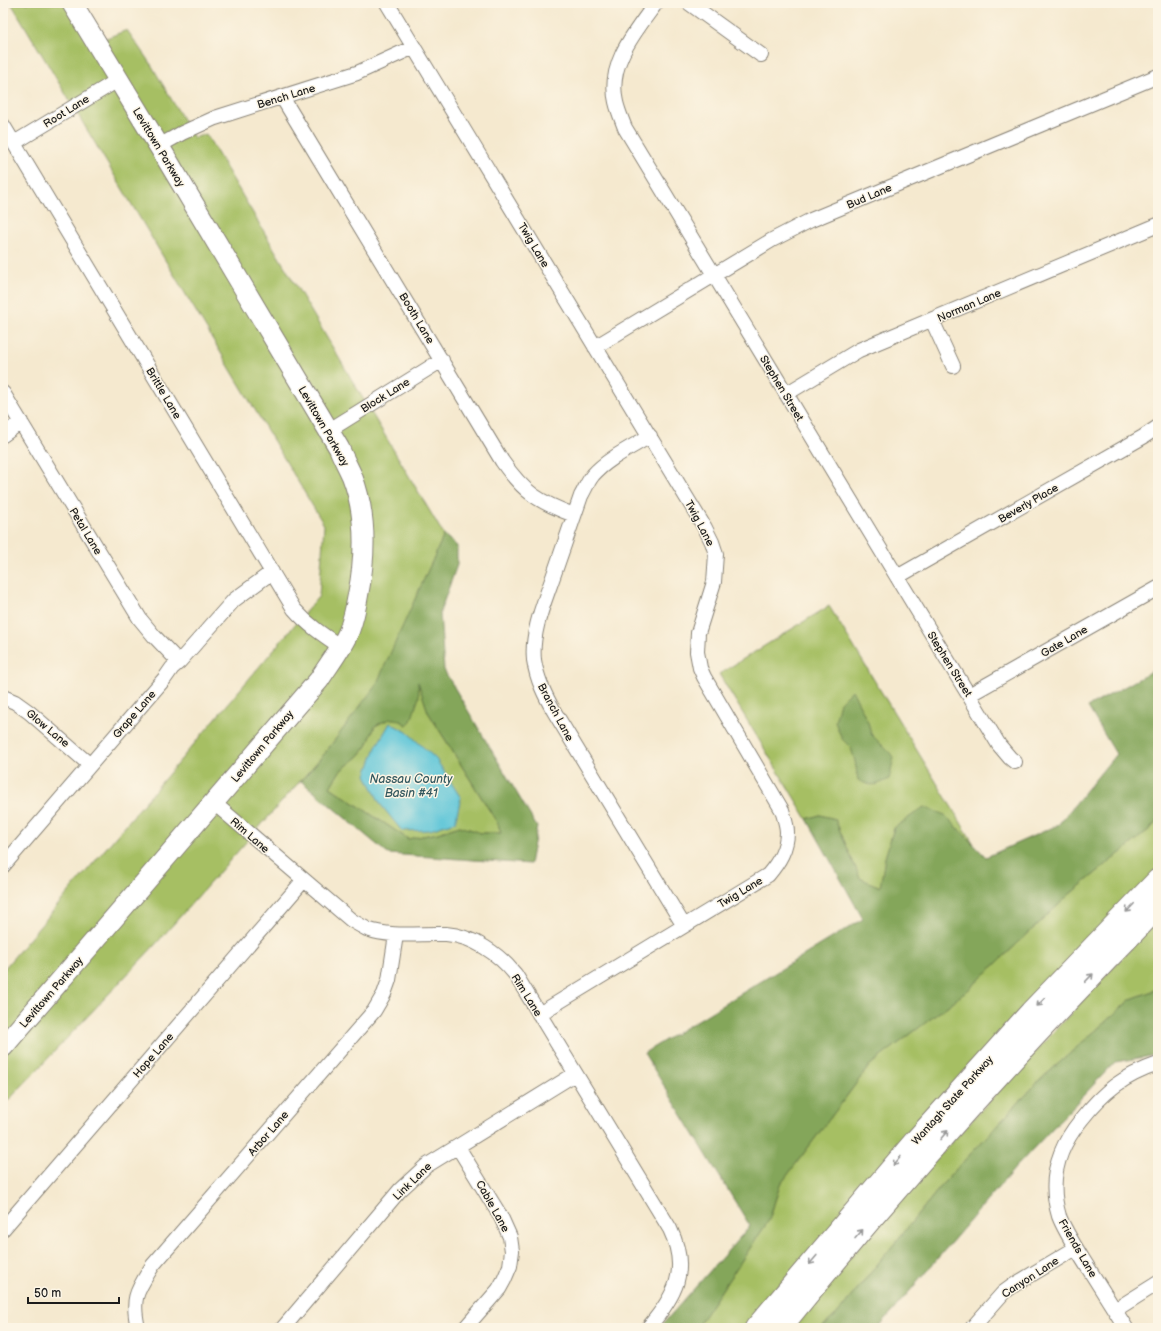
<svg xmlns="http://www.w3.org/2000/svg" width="1161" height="1331" viewBox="0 0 1161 1331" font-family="'Balsamiq Sans',sans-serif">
<rect width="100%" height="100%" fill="#fcf5e5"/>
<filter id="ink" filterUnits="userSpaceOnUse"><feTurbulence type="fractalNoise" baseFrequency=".025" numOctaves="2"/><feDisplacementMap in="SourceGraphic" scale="8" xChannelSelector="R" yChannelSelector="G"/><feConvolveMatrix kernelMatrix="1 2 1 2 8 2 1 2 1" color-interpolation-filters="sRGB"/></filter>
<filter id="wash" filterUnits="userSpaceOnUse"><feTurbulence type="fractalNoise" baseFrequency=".012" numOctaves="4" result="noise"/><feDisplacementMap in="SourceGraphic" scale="16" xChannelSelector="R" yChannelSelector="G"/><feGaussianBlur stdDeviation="0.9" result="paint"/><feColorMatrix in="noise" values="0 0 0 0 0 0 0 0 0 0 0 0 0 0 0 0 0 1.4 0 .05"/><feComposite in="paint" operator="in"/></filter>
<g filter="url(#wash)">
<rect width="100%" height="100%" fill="#f5e9cf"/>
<path fill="#a6bf64" stroke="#616e40" d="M 11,3 L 76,3 L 99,41 L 127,30 L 152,66 L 194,138 L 206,134 L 444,535 L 377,685 L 325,753 L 154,946 L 3,1106 L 3,970 L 319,596 L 324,525 Z
M 829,606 L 974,844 L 945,815 L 894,828 L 885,858 L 881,887 L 860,879 L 835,819 L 820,815 L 807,819 L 719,674 Z
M 417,679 L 428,712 L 498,824 L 501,833 L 481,833 L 460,826 L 438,833 L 408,839 L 330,787 L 340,771 L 359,756 L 367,746 L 375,726 C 390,718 392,714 407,725 Z
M 1158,820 L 1158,870 L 779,1286 L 745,1328 L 696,1328 L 769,1220 L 780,1185 L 870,1065 L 967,991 L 1070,894 L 1151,828 Z
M 1158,919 L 1158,989 L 1131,999 L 1040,1080 L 947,1179 L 837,1314 L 821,1328 L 790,1328 L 909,1188 Z"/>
<path fill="#84a65a" stroke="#50613b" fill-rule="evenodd" d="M 444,535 L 457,546 L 457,565 L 440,612 L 444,670 L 537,827 L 530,864 L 388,854 L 301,781 L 325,753 L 376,685 ZM 418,682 L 428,712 L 498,824 L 501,833 L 481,833 L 460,826 L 438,833 L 408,839 L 330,787 L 340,771 L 359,756 L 367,746 L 375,726 C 389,719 393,715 407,725 L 411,721 L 419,697 Z
M 1158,668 L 1158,820 L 1151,828 L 1070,894 L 967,991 L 870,1065 L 780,1185 L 769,1220 L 696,1328 L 659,1328 L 750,1226 L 644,1053 L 863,919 L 807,819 L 820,815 L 835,819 L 860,878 L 880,887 L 885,858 L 894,828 L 924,807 L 945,815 L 986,857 L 1058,825 L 1116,754 L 1088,707 Z
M 852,690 L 868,722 L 871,734 L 894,757 L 889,779 C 876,786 871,787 858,780 L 855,761 L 851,748 L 842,739 L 835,722 L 840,702 Z
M 1158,989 L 1158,1054 L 1146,1057 L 1115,1062 L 1015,1168 L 878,1328 L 821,1328 L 837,1314 L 947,1179 L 1040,1080 L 1131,999 Z"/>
<path fill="#5cc5d8" stroke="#3c707a" d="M 390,723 L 407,732 L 436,759 L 461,798 L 455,822 L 430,830 L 402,831 L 381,805 L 366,775 L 376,747 Z"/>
</g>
<g filter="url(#ink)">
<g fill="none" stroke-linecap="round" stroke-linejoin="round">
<g stroke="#888276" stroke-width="16">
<path id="street" d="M 387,3 L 705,528 L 712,542 L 716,554 L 714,582 L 698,633 L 697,652 L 700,668 L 704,677 L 782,810 C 784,817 787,825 787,832 C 787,849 779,862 768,875 L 539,1014
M 656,3 C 635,32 607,64 616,102 C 618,111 622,120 625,128 L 999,745 L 1010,758 L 1015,762
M 689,3 L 761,55
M 282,97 L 502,461 C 524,493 539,502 574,515
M 3,125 L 294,609 C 308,625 323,635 341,647
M 14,143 L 118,80
M 159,146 L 182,133 L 215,118 L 357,73 L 414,47
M 932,320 L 953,366
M 595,347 L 772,240 L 811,220 L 1158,76
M 3,393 L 140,619 L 154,636 L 179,662
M 786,394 L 859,350 L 1158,225
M 328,431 L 442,360
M 3,435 L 21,422
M 650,436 C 632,447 607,459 593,475 C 588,481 585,489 581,496 C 572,522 563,548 554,574 C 545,601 531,631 534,660 C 537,680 545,696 555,713 L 684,926
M 897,577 L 1143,437 L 1158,427
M 969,695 L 1158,588
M 3,697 L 15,702 L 29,712 L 90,765
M 214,803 L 351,920 C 356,923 361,926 367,929 C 391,938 421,933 446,934 C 473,936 499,954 515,974 L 670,1229 C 690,1271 675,1296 648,1328
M 3,866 L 165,678 L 172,668 L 179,662 L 234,600 L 272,572
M 458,1147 L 501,1217 L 510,1237 L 512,1251 L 510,1266 L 504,1280 L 499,1289 L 465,1328
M 3,1229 L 303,881
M 1115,1310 L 1158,1283
M 138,1328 C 131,1297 137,1291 153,1265 L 374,1011 L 384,994 L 389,980 L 396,935
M 283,1328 L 400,1190 L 426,1166 L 575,1074
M 972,1328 L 1003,1293 L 1014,1285 L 1076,1248
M 1126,1328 C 1113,1307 1100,1287 1087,1266 C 1079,1253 1064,1230 1059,1216 C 1048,1180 1058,1148 1081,1120 C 1104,1091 1123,1076 1158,1064"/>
</g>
<g stroke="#888276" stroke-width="22">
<path id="secondary" d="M 3,1047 L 319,680 C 329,664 342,648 349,631 C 353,620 356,607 358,595 C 366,555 367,515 352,476 C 348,467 343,458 339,448 L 165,156 L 72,3"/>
</g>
<g stroke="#888276" stroke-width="24">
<path id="highway" d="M 756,1328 L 916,1140 L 1031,1012 L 1158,880
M 780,1328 C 899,1182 1026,1041 1158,907"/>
</g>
<use href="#street" stroke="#fff" stroke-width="14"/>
<use href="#secondary" stroke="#fff" stroke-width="20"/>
<use href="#highway" stroke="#fff" stroke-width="22"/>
</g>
<defs><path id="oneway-shaft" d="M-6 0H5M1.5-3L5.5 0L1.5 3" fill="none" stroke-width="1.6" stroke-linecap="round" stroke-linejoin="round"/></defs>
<g stroke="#999">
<use href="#oneway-shaft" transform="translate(1130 908) rotate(134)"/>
<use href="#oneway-shaft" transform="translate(1089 978) rotate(-46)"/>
<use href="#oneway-shaft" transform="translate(1041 1002) rotate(134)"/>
<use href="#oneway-shaft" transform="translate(944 1135) rotate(-49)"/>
<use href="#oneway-shaft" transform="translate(897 1161) rotate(130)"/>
<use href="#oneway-shaft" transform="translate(859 1234) rotate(-49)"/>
<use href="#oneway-shaft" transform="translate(813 1260) rotate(130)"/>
</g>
</g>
<g text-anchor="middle" stroke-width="3" stroke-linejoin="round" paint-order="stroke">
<g font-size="11" fill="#1c1c1c" stroke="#fcf5e5">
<text transform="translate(286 96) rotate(-17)" y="4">Bench Lane</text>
<text transform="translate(66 111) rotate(-32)" y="4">Root Lane</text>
<text transform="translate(159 147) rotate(59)" y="4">Levittown Parkway</text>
<text transform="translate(869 196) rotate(-23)" y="4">Bud Lane</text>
<text transform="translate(534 245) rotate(59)" y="4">Twig Lane</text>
<text transform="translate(969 305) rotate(-23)" y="4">Norman Lane</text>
<text transform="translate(417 318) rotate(59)" y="4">Booth Lane</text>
<text transform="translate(782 388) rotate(59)" y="4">Stephen Street</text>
<text transform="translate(164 393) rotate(59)" y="4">Brittle Lane</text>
<text transform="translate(385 395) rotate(-32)" y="4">Block Lane</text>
<text transform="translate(324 426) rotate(60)" y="4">Levittown Parkway</text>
<text transform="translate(1028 503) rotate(-30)" y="4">Beverly Place</text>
<text transform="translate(700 523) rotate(62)" y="4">Twig Lane</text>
<text transform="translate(86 531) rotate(59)" y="4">Petal Lane</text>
<text transform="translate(1064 641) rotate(-30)" y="4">Gate Lane</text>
<text transform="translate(950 664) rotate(58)" y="4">Stephen Street</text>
<text transform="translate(556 712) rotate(62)" y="4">Branch Lane</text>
<text transform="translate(134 714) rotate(-49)" y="4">Grape Lane</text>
<text transform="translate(48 728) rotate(40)" y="4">Glow Lane</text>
<text transform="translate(262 746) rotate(-50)" y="4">Levittown Parkway</text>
<text transform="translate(250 835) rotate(41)" y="4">Rim Lane</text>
<text transform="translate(740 892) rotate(-31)" y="4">Twig Lane</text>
<text transform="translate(51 992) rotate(-49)" y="4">Levittown Parkway</text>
<text transform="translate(527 995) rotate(58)" y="4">Rim Lane</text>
<text transform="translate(153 1055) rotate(-49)" y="4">Hope Lane</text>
<text transform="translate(952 1100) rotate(-48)" y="4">Wantagh State Parkway</text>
<text transform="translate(268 1133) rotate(-49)" y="4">Arbor Lane</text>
<text transform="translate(412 1181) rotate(-44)" y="4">Link Lane</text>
<text transform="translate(493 1206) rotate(61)" y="4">Cable Lane</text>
<text transform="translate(1078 1248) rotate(60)" y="4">Friends Lane</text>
<text transform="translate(1030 1277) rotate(-33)" y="4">Canyon Lane</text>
</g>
<g font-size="12" font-style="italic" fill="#32575e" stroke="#fcf5e5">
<text x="411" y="783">Nassau County<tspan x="411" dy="14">Basin #41</tspan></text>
</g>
</g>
<rect width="1161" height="1331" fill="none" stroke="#fcf5e5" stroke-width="16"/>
<path d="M28 1297v6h91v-6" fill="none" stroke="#1c1c1c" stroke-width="2"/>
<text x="34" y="1297" font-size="12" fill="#1c1c1c" stroke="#fcf5e5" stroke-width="3" paint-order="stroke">50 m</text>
</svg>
